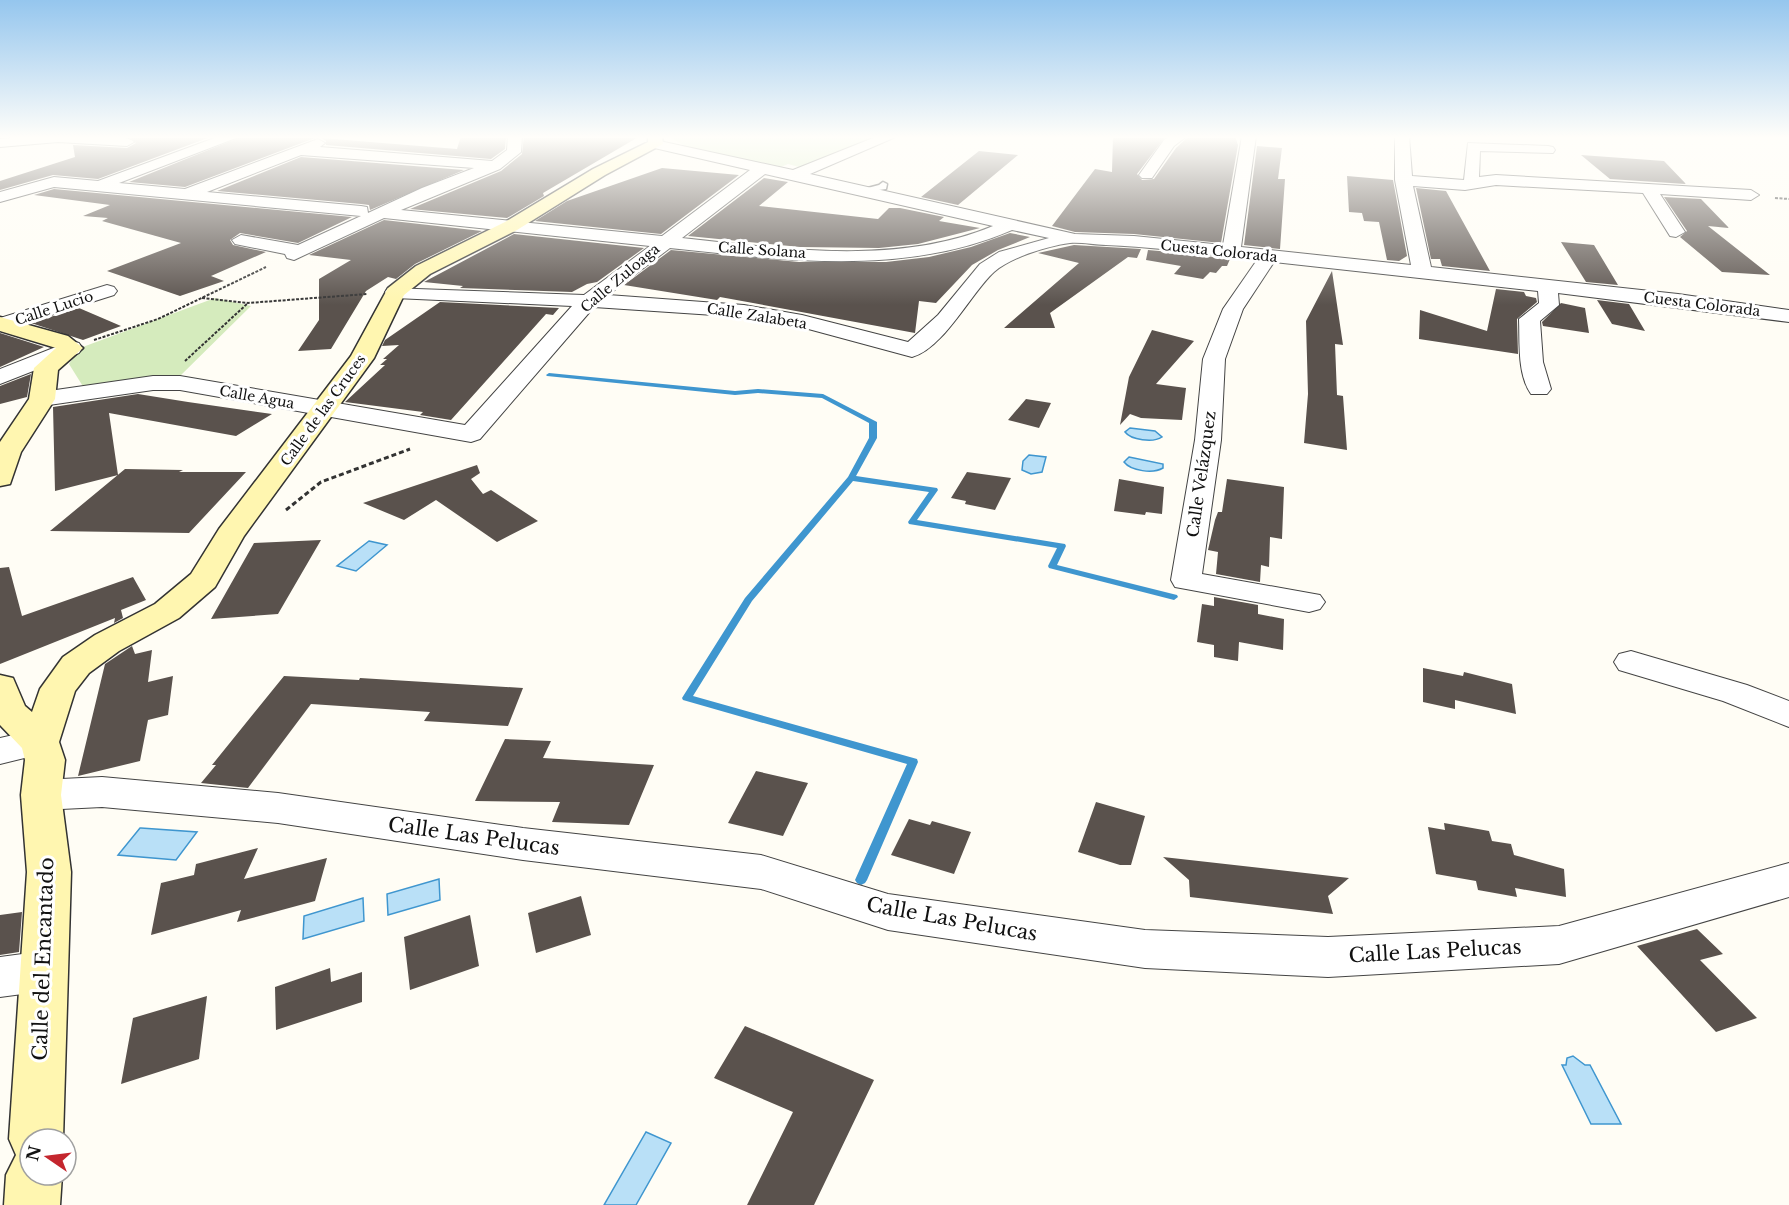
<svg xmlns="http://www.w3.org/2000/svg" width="1789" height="1205" viewBox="0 0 1789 1205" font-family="'Libre Baskerville',serif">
<rect width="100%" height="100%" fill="#fffdf5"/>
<path fill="#d5ebbd" d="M 667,136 L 885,136 L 792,170 L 799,167 L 788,164 L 781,167 L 687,147 Z
M 215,298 L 251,306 L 180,376 L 84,388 L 69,364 L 80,348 Z"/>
<path fill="#b9e0f7" stroke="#3f96cf" stroke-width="1.5" d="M 1130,428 L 1155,431 L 1162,437 C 1153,443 1131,440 1125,432 Z
M 1029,455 L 1046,457 L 1042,472 L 1031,474 L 1022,470 L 1023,461 Z
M 1129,457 L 1163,464 L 1163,468 C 1153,474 1131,471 1124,462 Z
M 369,541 L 387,545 L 356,571 L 337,566 Z
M 140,828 L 141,828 L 197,832 L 176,860 L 118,855 Z
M 439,879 L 440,900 L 388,915 L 387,894 Z
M 363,898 L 364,921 L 303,939 L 304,916 Z
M 1573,1056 L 1585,1065 L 1590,1065 L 1621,1124 L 1591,1124 L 1562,1065 L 1566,1065 L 1567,1058 Z
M 646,1132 L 671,1143 L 636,1205 L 604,1205 Z"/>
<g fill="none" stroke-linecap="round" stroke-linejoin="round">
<path fill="#3f96cf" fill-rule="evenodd" d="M 549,373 L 735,391 L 758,389 L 823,394 L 877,422 L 877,438 L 856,476 L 937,488 L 938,490 L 917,520 L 1065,544 L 1066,546 L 1057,565 L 1177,595 L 1178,597 L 1174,600 L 1049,568 L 1048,566 L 1057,548 L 909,524 L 908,522 L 929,492 L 853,481 L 752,601 L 693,696 L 917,759 L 918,762 L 867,880 L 865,883 L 861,885 L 857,883 L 855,880 L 907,764 L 683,700 L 682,698 L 745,598 L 848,477 L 869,438 L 869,423 L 822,398 L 758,393 L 735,395 L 547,376 L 546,375 Z"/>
</g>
<path fill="#5a524d" d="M 148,136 L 213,136 L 98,179 L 53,175 L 0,190 L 0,181 L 75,157 L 73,145 L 127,148 L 136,143 L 130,138 Z
M 243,136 L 315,138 L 185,187 L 129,182 Z
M 461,136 L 506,136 L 505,149 L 491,159 L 326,145 L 326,141 L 321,138 L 457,149 Z
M 524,136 L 640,136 L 543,193 L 544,196 L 507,218 L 410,209 L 501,171 L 522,154 Z
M 1113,136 L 1166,136 L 1137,174 L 1142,180 L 1154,179 L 1176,148 L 1189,136 L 1235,136 L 1238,145 L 1221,243 L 1134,234 L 1075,232 L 1052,226 L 1095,169 L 1112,172 Z
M 1257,146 L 1282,148 L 1278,179 L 1285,179 L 1280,249 L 1244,245 Z
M 979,151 L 1018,155 L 958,205 L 921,197 Z
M 1581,155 L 1664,161 L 1686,184 L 1610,179 Z
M 301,157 L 464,170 L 370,210 L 369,205 L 361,204 L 217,191 Z
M 662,168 L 739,175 L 661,234 L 535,221 L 567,201 Z
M 1347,176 L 1393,180 L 1407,256 L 1399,261 L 1387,260 L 1379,222 L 1364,221 L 1362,213 L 1349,212 Z
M 764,178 L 788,182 L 759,206 L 878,219 L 889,208 L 900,208 L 944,217 L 939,221 L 980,228 L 918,244 L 879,248 L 800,247 L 688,236 Z
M 1416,188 L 1446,191 L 1490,271 L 1442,266 L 1440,259 L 1431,259 Z
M 54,189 L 352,217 L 298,243 L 240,233 L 230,240 L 233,245 L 266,252 L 211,276 L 224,281 L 180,296 L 107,271 L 181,243 L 102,221 L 108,218 L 83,216 L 110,205 L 34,195 Z
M 1664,197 L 1701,199 L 1729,228 L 1708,226 L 1770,275 L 1722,272 L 1680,237 L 1687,231 Z
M 384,220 L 482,231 L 415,264 L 396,279 L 388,277 L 366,291 L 331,349 L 298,351 L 319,320 L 319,279 L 351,260 L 309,255 Z
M 1010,233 L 1030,237 L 998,250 L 972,265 L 936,303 L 919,301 L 915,333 L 720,297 L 717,300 L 624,285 L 671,250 L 799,262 L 886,262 L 929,257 L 971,247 Z
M 514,234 L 644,248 L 597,282 L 587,284 L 572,292 L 460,288 L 463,286 L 424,282 Z
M 1561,242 L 1594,245 L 1618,285 L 1586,282 Z
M 1074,245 L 1141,249 L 1137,258 L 1128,257 L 1050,313 L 1055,328 L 1004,328 L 1079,263 L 1038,253 Z
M 1148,250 L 1182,253 L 1230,259 L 1227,266 L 1222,266 L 1216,273 L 1210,272 L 1203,279 L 1174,274 L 1181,266 L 1146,260 Z
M 1332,271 L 1343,345 L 1335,344 L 1337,395 L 1343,396 L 1347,450 L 1304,443 L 1308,394 L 1306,321 Z
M 1496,289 L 1524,292 L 1526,296 L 1536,298 L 1537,302 L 1517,319 L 1518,354 L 1419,339 L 1420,310 L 1487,331 Z
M 1597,300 L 1629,304 L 1645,331 L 1612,324 Z
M 440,302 L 559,308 L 553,315 L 546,314 L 451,420 L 420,415 L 423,412 L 345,402 L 385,365 L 380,365 L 387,359 L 383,359 L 399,345 L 382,346 L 385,340 Z
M 1561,303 L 1585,308 L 1589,333 L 1543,326 L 1542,322 Z
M 79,308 L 121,326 L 83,340 L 31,323 Z
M 1152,330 L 1194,341 L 1156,384 L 1186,388 L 1182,420 L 1141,418 L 1130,414 L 1120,425 L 1129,377 Z
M 0,333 L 44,347 L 0,367 Z
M 31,374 L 27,397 L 0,404 L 0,386 Z
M 138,394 L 188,402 L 272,414 L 236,436 L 109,413 L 118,475 L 55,491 L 53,407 Z
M 1026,399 L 1051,403 L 1039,428 L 1008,420 Z
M 477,465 L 480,473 L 471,479 L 483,494 L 491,490 L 538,521 L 497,542 L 436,500 L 404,520 L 363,503 Z
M 125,469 L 183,470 L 179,472 L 246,472 L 189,533 L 50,531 Z
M 967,472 L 1011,478 L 995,510 L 965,504 L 966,501 L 951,498 Z
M 1119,479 L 1164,487 L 1162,514 L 1146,512 L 1145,515 L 1114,511 Z
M 1227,479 L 1284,487 L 1282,539 L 1270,537 L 1269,567 L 1261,565 L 1260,582 L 1216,574 L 1218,552 L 1208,550 L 1215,520 L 1218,512 L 1222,512 Z
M 321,540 L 278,614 L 211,619 L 254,543 Z
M 9,567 L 22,616 L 133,577 L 146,600 L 121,610 L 123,618 L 114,623 L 115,618 L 0,664 L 0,568 Z
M 1214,597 L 1258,605 L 1258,614 L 1284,619 L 1283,650 L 1239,642 L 1238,661 L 1214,657 L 1214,645 L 1197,642 L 1202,604 L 1214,606 Z
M 132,646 L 135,654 L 152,650 L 148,682 L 173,676 L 168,715 L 148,720 L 140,761 L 78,776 L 105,664 Z
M 1423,668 L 1463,676 L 1464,672 L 1512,684 L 1516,714 L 1455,700 L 1455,709 L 1423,702 Z
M 284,676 L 359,680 L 360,678 L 523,688 L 508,726 L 424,721 L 430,712 L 311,704 L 248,788 L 201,783 L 216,765 L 212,765 Z
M 505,739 L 551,741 L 543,758 L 654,765 L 629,825 L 552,822 L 560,802 L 475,801 Z
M 756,771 L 808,783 L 783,836 L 728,823 Z
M 1096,802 L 1145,816 L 1131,865 L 1120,865 L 1078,852 Z
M 909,819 L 930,825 L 932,821 L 971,832 L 954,874 L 891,855 Z
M 1444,823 L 1489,831 L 1492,841 L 1511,844 L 1514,855 L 1564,869 L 1566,897 L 1515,888 L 1517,897 L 1478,890 L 1476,881 L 1436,874 L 1428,827 L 1445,830 Z
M 258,848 L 244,879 L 327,858 L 315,901 L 237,922 L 241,910 L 151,935 L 161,883 L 194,875 L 196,864 Z
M 1163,857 L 1349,878 L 1328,896 L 1333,914 L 1190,897 L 1189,880 Z
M 581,896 L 591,935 L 536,953 L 528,913 Z
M 22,912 L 19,952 L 0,955 L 0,915 Z
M 470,915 L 479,966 L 410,990 L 404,937 Z
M 1697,929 L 1723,954 L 1700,960 L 1757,1018 L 1716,1032 L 1637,946 Z
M 330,968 L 331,982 L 362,972 L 362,1002 L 276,1030 L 275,987 Z
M 207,996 L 199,1059 L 121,1084 L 133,1018 Z
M 745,1026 L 874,1080 L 814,1205 L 747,1205 L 793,1112 L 714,1078 Z"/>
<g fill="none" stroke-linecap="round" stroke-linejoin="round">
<g stroke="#444" stroke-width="3">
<path id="lane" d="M 883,182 L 887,184 L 886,189 L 864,192 L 860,190 L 879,185 Z"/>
</g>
<g stroke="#444" stroke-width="2">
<path id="street" d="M 30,136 C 49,136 123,131 134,142 L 127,146 L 58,142 L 0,147 L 0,139 Z
M 220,136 L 241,136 L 119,183 L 185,189 L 318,139 L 325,143 L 320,147 L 492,161 L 507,150 L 508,136 L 522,136 L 521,152 L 500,169 L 401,210 L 662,236 L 750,170 L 650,147 L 648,144 L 650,141 L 655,140 L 793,170 L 878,136 L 898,136 L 810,174 L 1075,234 L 1134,236 L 1223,245 L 1242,136 L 1256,136 L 1241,247 L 1411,265 L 1395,180 L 1395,136 L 1409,136 L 1412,176 L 1464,180 L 1468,143 L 1548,146 L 1553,147 L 1555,150 L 1553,153 L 1480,151 L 1479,177 L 1496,175 L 1751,190 L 1759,195 L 1751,200 L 1660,194 L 1685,232 L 1676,237 L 1670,236 L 1643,193 L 1496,185 L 1465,190 L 1413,186 L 1431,267 L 1678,294 L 1789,310 L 1789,322 L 1558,293 L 1559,305 L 1540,321 L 1543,362 L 1551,389 L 1547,394 L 1531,394 C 1517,374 1520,342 1519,319 L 1539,303 L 1538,291 L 1274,262 L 1243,309 L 1225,359 L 1221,440 L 1202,574 L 1320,595 L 1325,602 L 1320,609 L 1309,612 L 1186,589 L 1175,587 L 1171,580 L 1195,440 L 1203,359 L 1223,309 L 1257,260 C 1207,254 1157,247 1106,245 C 1095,245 1081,242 1070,243 C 1048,246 1011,257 994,272 C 971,293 943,349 912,357 L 801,327 L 744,317 L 594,307 L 480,439 L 471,442 L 180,390 L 153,390 L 42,406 L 34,404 L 30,399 L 34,394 L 42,392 L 153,376 L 180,376 L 465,425 L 572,306 L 395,298 L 388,296 L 385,292 L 388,288 L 584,295 L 650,246 L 384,218 L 294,260 L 287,258 L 285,254 L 235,244 L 232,240 L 241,235 L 298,245 L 361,216 L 54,187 L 0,202 L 0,192 L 54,177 L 98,181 ZM 301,155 L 474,168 L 422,188 L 368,213 L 367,207 L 361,206 L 207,192 ZM 765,174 L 993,226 C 897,266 783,249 682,238 ZM 1012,230 L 1049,238 L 999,252 L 980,264 L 938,315 L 908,342 L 802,315 L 744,305 L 608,295 L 670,248 C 783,260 904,277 1012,230 Z
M 1170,136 L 1187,136 L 1174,146 L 1152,178 L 1142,178 L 1139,175 L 1164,140 Z
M 107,285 L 114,287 L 117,291 L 114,295 L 0,331 L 0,318 Z
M 71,341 L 79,343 L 82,348 L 79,353 L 0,384 L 0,369 Z
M 1631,651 L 1747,685 L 1789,701 L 1789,727 L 1723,701 L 1619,670 L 1614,662 L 1619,654 Z
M 40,729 L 53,733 L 58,742 L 53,751 L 0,764 L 0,738 Z
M 102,777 L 278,793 L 523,828 L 761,855 L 888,894 L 1145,930 L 1328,937 L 1559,926 L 1789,863 L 1789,897 L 1559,964 L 1328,977 L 1145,968 L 888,930 L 761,889 L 523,860 L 278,823 L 102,807 L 41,810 L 27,805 L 22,795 L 27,785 L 41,780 Z
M 45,951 L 61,957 L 68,971 L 61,985 L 45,991 L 0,997 L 0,957 Z"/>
</g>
<g stroke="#333" stroke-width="3">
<path id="secondary" d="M 648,136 L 662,136 L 663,144 L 605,175 L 517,230 L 430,274 L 404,295 L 374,358 L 244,536 L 215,587 L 179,618 L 119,651 L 89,673 L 75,691 L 59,742 L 65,760 L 61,795 L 71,872 L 63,1139 L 30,1139 L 30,1175 L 62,1175 L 60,1205 L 4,1205 L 6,1175 L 16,1155 L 9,1139 L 27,872 L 21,795 L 25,760 L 22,748 L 0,725 L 0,675 L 13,678 L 25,706 L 32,712 L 40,689 L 63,657 L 95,635 L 155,604 L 191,574 L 219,529 L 351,356 L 388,288 L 416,266 L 505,222 L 593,169 L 648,142 Z
M 0,317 L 68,336 L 83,348 L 58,370 L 55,399 L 21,452 L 10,484 L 0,486 L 0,442 L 29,399 L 34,368 L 56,348 L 0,331 Z"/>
</g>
<path stroke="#333" stroke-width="2" stroke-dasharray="3 1.5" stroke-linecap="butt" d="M 1775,198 L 1789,199
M 202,298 L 248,303 L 367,294
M 94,340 L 158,319 L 266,267
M 185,361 L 248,303"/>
<path stroke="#333" stroke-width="3" stroke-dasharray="5 3" stroke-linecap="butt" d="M 286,510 L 321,482 L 410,449"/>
<use href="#lane" fill="#fff" fill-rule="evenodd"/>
<use href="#street" fill="#fff" fill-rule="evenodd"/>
<use href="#secondary" fill="#fff6b0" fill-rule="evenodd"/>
</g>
<linearGradient id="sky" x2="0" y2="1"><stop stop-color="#95c6ee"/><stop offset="0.45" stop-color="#fffefa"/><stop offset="1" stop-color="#fffefa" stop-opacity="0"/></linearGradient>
<rect width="1789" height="305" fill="url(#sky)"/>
<g text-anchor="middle" stroke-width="6" stroke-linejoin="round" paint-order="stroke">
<g font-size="14" fill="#111" stroke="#fff">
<text transform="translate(762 250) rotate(4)" y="5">Calle Solana</text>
<text transform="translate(1219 251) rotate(6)" y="5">Cuesta Colorada</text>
<text transform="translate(620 278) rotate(-40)" y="5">Calle Zuloaga</text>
<text transform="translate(1702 304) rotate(7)" y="5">Cuesta Colorada</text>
<text transform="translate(54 308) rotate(-18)" y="5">Calle Lucio</text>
<text transform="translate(757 316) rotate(9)" y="5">Calle Zalabeta</text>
<text transform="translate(257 397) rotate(10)" y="5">Calle Agua</text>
<text transform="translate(323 410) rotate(-54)" y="5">Calle de las Cruces</text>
</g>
<g font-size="16" fill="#111" stroke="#fff">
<text transform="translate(1201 474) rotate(-82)" y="6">Calle Velázquez</text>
</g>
<g font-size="20" fill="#111" stroke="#fff">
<text transform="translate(474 836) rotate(8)" y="7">Calle Las Pelucas</text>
<text transform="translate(952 919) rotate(10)" y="7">Calle Las Pelucas</text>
<text transform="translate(1435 951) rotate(-3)" y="7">Calle Las Pelucas</text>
<text transform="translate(43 959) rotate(-88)" y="7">Calle del Encantado</text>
</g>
</g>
<g transform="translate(48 1157) rotate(284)"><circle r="28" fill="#ffffff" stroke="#a0a0a0" stroke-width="1.5"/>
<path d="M0-4.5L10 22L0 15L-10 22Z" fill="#c4262e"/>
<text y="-9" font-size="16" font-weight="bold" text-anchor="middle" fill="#111111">N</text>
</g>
</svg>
